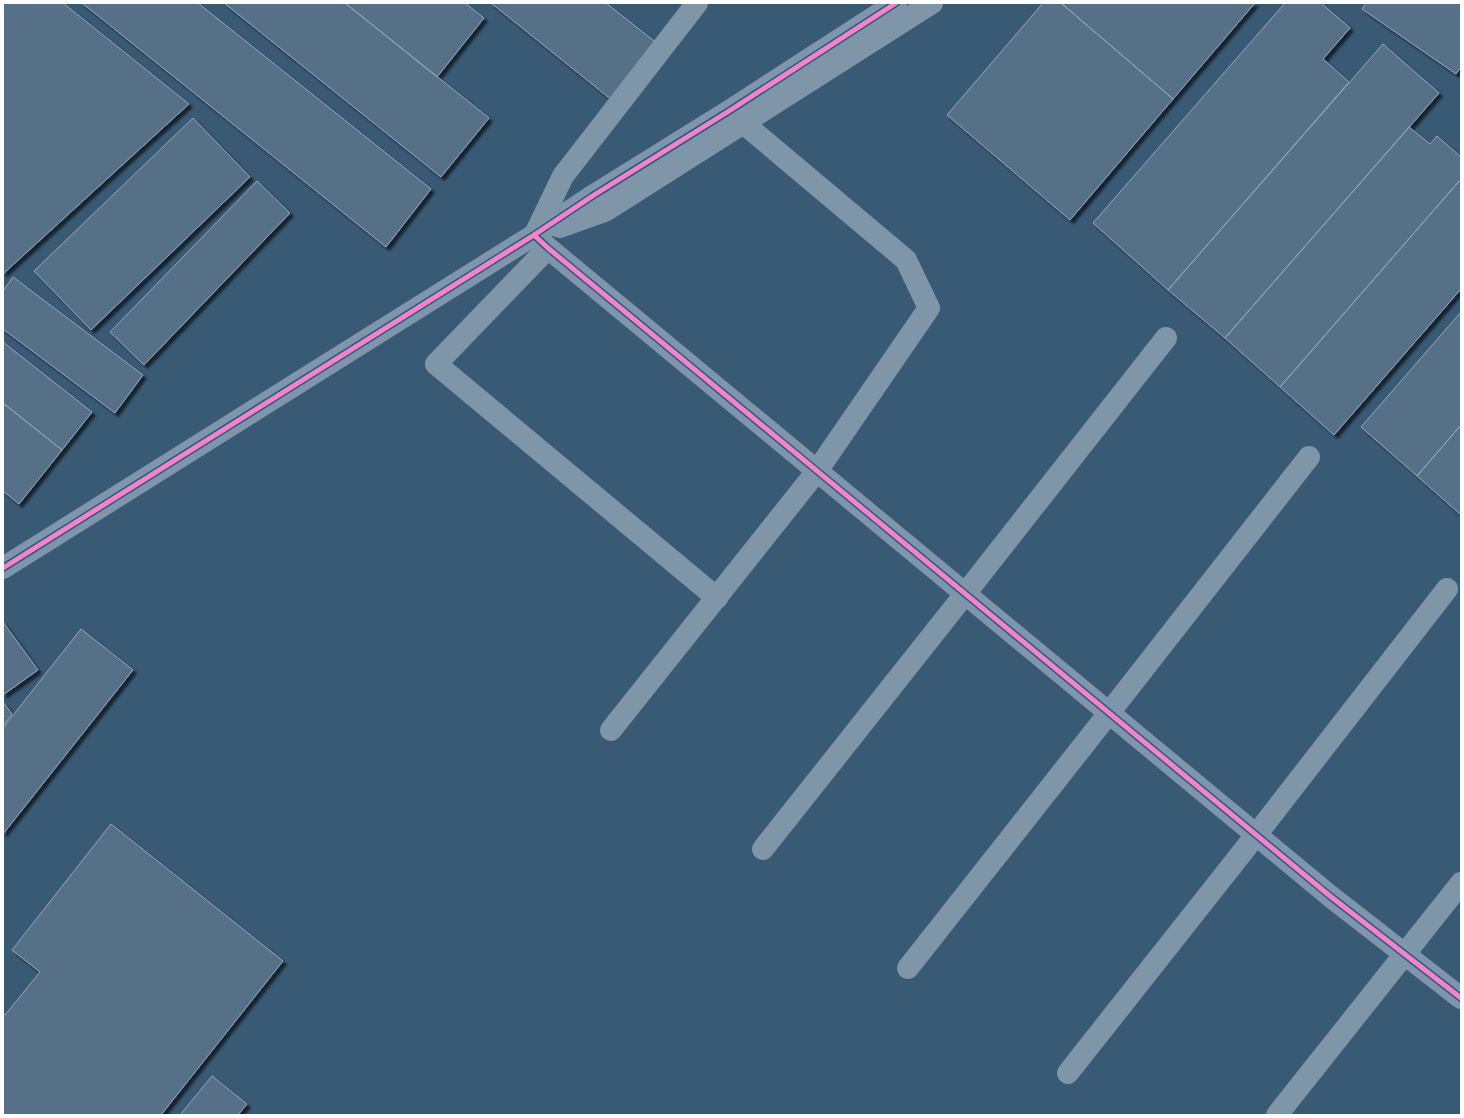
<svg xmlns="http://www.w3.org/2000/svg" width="1464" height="1118" viewBox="0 0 1464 1118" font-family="'Roboto Condensed',sans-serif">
<defs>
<filter id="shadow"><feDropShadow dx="3.5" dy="3.5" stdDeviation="1" flood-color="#0009"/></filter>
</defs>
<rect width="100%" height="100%" fill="#385a75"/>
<path fill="#567187" stroke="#94a8b7" filter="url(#shadow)" d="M 3,3 L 63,3 L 189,104 L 3,274 Z
M 82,3 L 198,3 L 431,189 L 386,247 Z
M 224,3 L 345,3 L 489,118 L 441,177 Z
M 345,3 L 465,3 L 484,18 L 437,77 Z
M 491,3 L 606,3 L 658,44 L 613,101 Z
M 1043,3 L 1061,3 L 1173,99 L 1070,220 L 947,115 Z
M 1061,3 L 1255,3 L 1173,99 Z
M 1285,3 L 1321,3 L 1350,28 L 1323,59 L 1349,82 L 1168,290 L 1093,223 Z
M 1366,3 L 1461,3 L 1461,67 L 1456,74 L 1362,9 Z
M 1383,44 L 1439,93 L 1225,338 L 1168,290 Z
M 193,118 L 250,177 L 91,330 L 34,271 Z
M 1409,127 L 1430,144 L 1437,136 L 1461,157 L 1461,179 L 1280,387 L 1225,338 Z
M 1461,179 L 1461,289 L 1334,435 L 1280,387 Z
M 257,181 L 290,213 L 144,365 L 110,332 Z
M 13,277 L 143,375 L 115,413 L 3,329 L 3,291 Z
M 1461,312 L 1461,425 L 1417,476 L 1361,427 Z
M 3,342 L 92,412 L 62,450 L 3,403 Z
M 3,403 L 62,450 L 19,504 L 3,491 Z
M 1461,425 L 1461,515 L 1417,476 Z
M 3,622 L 38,670 L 3,695 Z
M 81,629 L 133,670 L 3,834 L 3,728 Z
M 3,702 L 12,714 L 3,726 Z
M 111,824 L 283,961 L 161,1115 L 3,1115 L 3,1014 L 5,1015 L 40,972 L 12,950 Z
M 212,1076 L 247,1104 L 238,1115 L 180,1115 Z"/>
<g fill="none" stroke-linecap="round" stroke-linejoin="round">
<path stroke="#7f96a8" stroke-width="22" d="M 560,227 L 605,211 L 932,3
M 535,234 L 563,176 L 697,3
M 534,235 L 548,248 L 1330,896 L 1461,998
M 548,248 L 436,364 L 717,598
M 3,568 L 534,235 L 594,195 L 729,111 L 896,3
M 611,730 L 817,471 L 929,308 L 906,260 L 729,111
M 763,849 L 965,594 L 1166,338
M 908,968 L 1109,713 L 1309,457
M 1068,1073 L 1256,835 L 1447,589
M 1277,1115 L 1461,883"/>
<g stroke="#1e5e8f" stroke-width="8">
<path id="cycleway" d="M 534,235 L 548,248 L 1330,896 L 1461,998
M 3,568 L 534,235 L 594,195 L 729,111 L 896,3"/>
</g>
<use href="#cycleway" stroke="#ff80c0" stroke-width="5"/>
</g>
<rect width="1464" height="1118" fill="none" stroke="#ffffff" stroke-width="8"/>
</svg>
